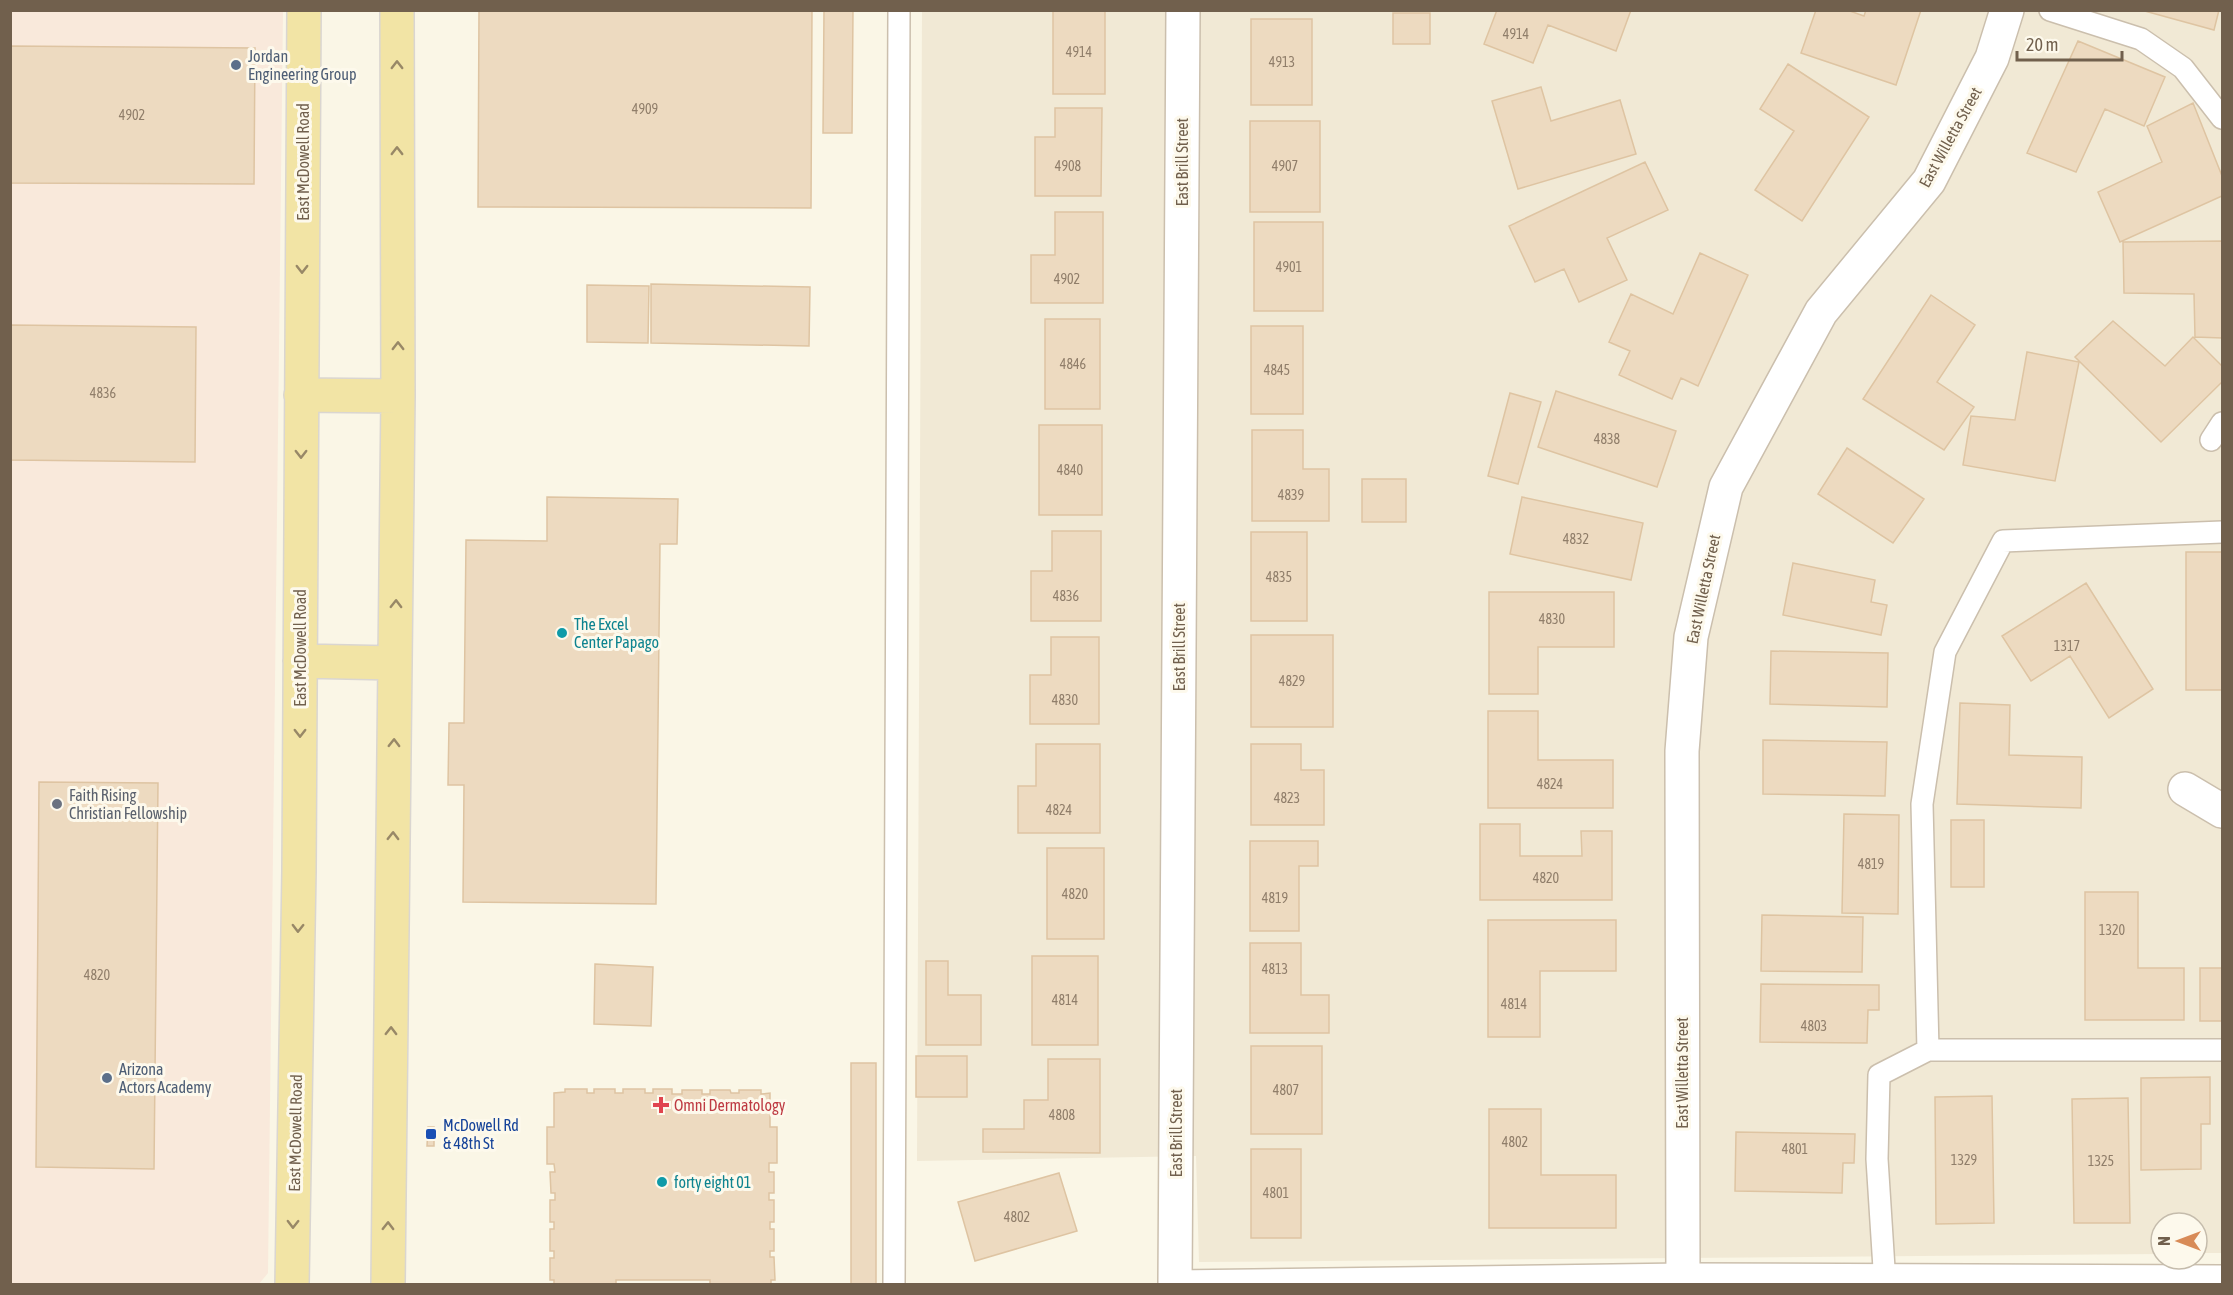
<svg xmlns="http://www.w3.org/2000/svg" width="2233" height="1295" viewBox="0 0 2233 1295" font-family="'Asap Condensed',sans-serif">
<rect width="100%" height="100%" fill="#faf6e6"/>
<path fill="#f1e9d5" d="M 922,11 L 2222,11 L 2222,1253 L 2197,1253 L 2197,1223 L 2161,1223 L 2161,1254 L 1199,1262 L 1196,1156 L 917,1161 Z"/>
<path fill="#f9e9db" d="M 10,11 L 283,11 L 268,1273 L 259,1284 L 11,1284 Z"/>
<path fill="#eddac0" stroke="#dec4a2" stroke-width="1.5" d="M 479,10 L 812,10 L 811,208 L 478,207 Z
M 824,10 L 853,10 L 852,133 L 823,133 Z
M 1053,10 L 1105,10 L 1105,94 L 1053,94 Z
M 1497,10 L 1631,10 L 1616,51 L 1548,25 L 1533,63 L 1484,44 Z
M 1816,10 L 1847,10 L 1864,16 L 1866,10 L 1921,10 L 1896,85 L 1801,53 Z
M 2141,10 L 2219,10 L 2214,30 Z
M 1393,13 L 1430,13 L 1430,44 L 1393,44 Z
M 1251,19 L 1312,19 L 1312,105 L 1251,105 Z
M 2078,41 L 2165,77 L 2144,126 L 2105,109 L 2076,172 L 2027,153 Z
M 10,46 L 255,48 L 254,184 L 10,183 Z
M 1788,64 L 1869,117 L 1802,221 L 1755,190 L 1794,131 L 1760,109 Z
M 1541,87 L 1551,121 L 1620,100 L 1636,154 L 1518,189 L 1492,101 Z
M 2193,103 L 2222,176 L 2222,196 L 2120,242 L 2098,192 L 2162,162 L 2147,126 Z
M 1055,108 L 1102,108 L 1101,196 L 1035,196 L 1035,137 L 1055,137 Z
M 1250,121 L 1320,121 L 1320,212 L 1250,212 Z
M 1645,162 L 1668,210 L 1607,238 L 1627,280 L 1579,302 L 1564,269 L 1535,282 L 1509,226 Z
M 1055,212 L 1103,212 L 1103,303 L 1031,303 L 1031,255 L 1055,255 Z
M 1254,222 L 1323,222 L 1323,311 L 1254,311 Z
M 2222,241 L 2222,338 L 2195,337 L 2194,294 L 2124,293 L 2123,242 Z
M 1700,253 L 1748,275 L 1698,386 L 1681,378 L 1672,399 L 1619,375 L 1630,351 L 1609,342 L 1631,294 L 1673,314 Z
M 651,284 L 810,287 L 809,346 L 651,343 Z
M 587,285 L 649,286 L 648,343 L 587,342 Z
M 1931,295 L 1975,325 L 1937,382 L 1974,407 L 1944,450 L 1863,399 Z
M 1045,319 L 1100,319 L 1100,409 L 1045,409 Z
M 2113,321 L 2165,366 L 2193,337 L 2222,366 L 2222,382 L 2161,442 L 2075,357 Z
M 10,325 L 196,327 L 195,462 L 10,460 Z
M 1251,326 L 1303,326 L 1303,414 L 1251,414 Z
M 2027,352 L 2079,362 L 2055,481 L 1963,465 L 1971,416 L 2015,420 Z
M 1556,391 L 1676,431 L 1657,487 L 1538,447 Z
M 1510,393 L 1541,402 L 1518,484 L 1488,476 Z
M 1039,425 L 1102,425 L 1102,515 L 1039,515 Z
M 1252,430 L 1303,430 L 1303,469 L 1329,469 L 1329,521 L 1252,521 Z
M 1847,448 L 1924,499 L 1893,543 L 1818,494 Z
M 1362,479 L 1406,479 L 1406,522 L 1362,522 Z
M 547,497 L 678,499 L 677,544 L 660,544 L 656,904 L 463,902 L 464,785 L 448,785 L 449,723 L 464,723 L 466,540 L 547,541 Z
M 1522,497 L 1643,523 L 1631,580 L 1510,554 Z
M 1052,531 L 1101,531 L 1101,621 L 1031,621 L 1031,571 L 1052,571 Z
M 1251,532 L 1307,532 L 1307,621 L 1251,621 Z
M 2186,552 L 2222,552 L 2222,690 L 2186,690 Z
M 1793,563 L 1875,580 L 1871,602 L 1887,605 L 1881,635 L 1783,615 Z
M 2086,583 L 2153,689 L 2109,718 L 2070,656 L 2031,681 L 2002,636 Z
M 1489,592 L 1614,592 L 1614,647 L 1538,647 L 1538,694 L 1489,694 Z
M 1251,635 L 1333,635 L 1333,727 L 1251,727 Z
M 1051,637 L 1099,637 L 1099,724 L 1030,724 L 1030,675 L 1051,675 Z
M 1771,651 L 1888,653 L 1887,707 L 1770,704 Z
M 1960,703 L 2010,705 L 2009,755 L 2082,757 L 2081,808 L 1957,804 Z
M 1488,711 L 1538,711 L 1538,760 L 1613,760 L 1613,808 L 1488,808 Z
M 1763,740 L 1887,742 L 1885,796 L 1763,794 Z
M 1036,744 L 1100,744 L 1100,833 L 1018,833 L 1018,786 L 1036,786 Z
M 1251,744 L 1301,744 L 1301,770 L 1324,770 L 1324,825 L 1251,825 Z
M 39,782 L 158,783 L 154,1169 L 36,1167 Z
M 1844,814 L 1899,815 L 1898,914 L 1842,913 Z
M 1951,820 L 1984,820 L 1984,887 L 1951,887 Z
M 1480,824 L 1520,824 L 1520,856 L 1582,856 L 1581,831 L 1612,831 L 1612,900 L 1480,900 Z
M 1250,841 L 1318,841 L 1318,866 L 1299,866 L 1299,931 L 1250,931 Z
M 1047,848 L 1104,848 L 1104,939 L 1047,939 Z
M 2085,892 L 2138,892 L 2138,968 L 2184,968 L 2184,1020 L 2085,1020 Z
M 1762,915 L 1863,917 L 1862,972 L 1761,971 Z
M 1488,920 L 1616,920 L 1616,971 L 1540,971 L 1540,1037 L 1488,1037 Z
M 1250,943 L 1301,943 L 1301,995 L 1329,995 L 1329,1033 L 1250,1033 Z
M 1032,956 L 1098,956 L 1098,1045 L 1032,1045 Z
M 926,961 L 948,961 L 948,995 L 981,995 L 981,1045 L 926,1045 Z
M 595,964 L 653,967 L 651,1026 L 594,1024 Z
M 2200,968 L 2222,968 L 2222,1021 L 2200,1021 Z
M 1761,984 L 1879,985 L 1879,1010 L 1868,1010 L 1867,1043 L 1760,1042 Z
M 1251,1046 L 1322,1046 L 1322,1134 L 1251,1134 Z
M 916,1056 L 967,1056 L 967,1097 L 916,1097 Z
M 1048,1059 L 1100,1059 L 1100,1153 L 983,1152 L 983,1129 L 1024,1129 L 1024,1100 L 1048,1100 Z
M 851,1063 L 876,1063 L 876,1284 L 851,1284 Z
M 2210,1077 L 2210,1124 L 2201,1124 L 2201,1169 L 2141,1170 L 2141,1078 Z
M 565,1089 L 587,1089 L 587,1093 L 594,1093 L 594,1089 L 615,1089 L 615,1093 L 623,1093 L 623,1089 L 645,1089 L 645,1093 L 653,1093 L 653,1089 L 672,1089 L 672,1094 L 682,1094 L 682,1090 L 702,1090 L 702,1094 L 710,1094 L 710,1090 L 730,1090 L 731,1093 L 739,1093 L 739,1090 L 761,1090 L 761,1094 L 770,1093 L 770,1127 L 777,1127 L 777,1163 L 769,1163 L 769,1172 L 774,1172 L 774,1193 L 769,1193 L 769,1200 L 774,1200 L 774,1222 L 770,1222 L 770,1229 L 774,1229 L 774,1251 L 770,1251 L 770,1257 L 774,1257 L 775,1280 L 771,1280 L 771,1284 L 710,1284 L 710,1280 L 616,1280 L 616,1284 L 554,1284 L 554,1280 L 550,1280 L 550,1258 L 554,1258 L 554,1251 L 550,1251 L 550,1229 L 554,1229 L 554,1222 L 550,1222 L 550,1200 L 555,1200 L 555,1193 L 551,1193 L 550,1172 L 555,1172 L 554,1164 L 547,1164 L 547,1127 L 554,1127 L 554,1093 L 565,1092 Z
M 1992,1096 L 1994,1223 L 1936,1224 L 1935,1097 Z
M 2128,1098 L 2130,1223 L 2074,1223 L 2072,1099 Z
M 1489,1109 L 1541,1109 L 1541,1175 L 1616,1175 L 1616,1228 L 1489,1228 Z
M 428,1127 L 434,1127 L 434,1146 L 427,1146 Z
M 1736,1132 L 1855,1134 L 1854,1163 L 1843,1163 L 1842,1193 L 1735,1191 Z
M 1251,1149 L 1301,1149 L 1301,1238 L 1251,1238 Z
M 1059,1173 L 1077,1231 L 975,1261 L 958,1202 Z"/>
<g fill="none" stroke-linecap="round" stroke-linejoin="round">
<g stroke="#cbbfad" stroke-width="24">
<path id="service" d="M 2050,10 L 2141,39 L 2183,68 L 2222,118
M 2211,440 L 2222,423
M 2222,532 L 2003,541 L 1945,652 L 1922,804 L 1928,1050 L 2222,1050
M 1175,1281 L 1683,1274 L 2222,1276
M 894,1284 L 899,10
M 1885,1284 L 1877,1159 L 1879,1075 L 1928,1050"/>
</g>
<g stroke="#cbbfad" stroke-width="36">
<path id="minor" d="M 2185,789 L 2222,811
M 1175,1284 L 1183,10
M 1683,1284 L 1682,751 L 1691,637 L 1726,487 L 1821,312 L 1929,181 L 1992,58 L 2007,10"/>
</g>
<g stroke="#dad6d1" stroke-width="36">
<path id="primary" d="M 301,395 L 398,396
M 300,661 L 395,663
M 292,1284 L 299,871 L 304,10
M 388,1284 L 398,396 L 397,10"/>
</g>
<use href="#service" stroke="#fff" stroke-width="21"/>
<use href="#minor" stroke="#fff" stroke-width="33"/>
<use href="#primary" stroke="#f2e4a5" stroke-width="33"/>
</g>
<defs><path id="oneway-chevron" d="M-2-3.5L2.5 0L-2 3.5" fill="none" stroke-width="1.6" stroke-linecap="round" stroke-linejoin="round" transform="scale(1.5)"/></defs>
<g stroke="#988867">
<use href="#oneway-chevron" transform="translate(397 65) rotate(-90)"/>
<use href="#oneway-chevron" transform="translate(397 151) rotate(-90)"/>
<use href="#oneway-chevron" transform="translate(302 269) rotate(90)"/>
<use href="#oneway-chevron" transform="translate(398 346) rotate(-90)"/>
<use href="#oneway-chevron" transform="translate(301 454) rotate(90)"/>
<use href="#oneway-chevron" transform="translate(396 604) rotate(-89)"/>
<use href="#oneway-chevron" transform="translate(300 733) rotate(90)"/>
<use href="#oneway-chevron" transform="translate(394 743) rotate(-89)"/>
<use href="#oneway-chevron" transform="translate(393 836) rotate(-89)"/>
<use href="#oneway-chevron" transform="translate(298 928) rotate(91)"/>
<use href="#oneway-chevron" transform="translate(391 1031) rotate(-89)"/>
<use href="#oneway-chevron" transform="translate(293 1224) rotate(91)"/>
<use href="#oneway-chevron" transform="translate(388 1226) rotate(-89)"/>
</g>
<g fill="#5c6f8a" stroke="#fdf9ec" stroke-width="2">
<circle cx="236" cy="65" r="6"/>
<circle cx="107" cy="1078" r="6"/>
</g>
<g fill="#0f9aa8" stroke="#fdf9ec" stroke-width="2">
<circle cx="562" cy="633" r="6"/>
<circle cx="662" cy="1182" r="6"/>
</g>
<circle fill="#6b7280" stroke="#fdf9ec" stroke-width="2" cx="57" cy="804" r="6"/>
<path fill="#e0444e" stroke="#fdf9ec" stroke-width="2" d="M658 1096h6v6h6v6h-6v6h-6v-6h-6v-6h6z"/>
<rect fill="#1a4fb4" stroke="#fdf9ec" stroke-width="2" x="425" y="1128" width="12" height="12" rx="3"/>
<g text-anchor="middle" stroke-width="6" stroke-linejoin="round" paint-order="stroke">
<g font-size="14" fill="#907e6a">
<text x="1516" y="39">4914</text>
<text x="1079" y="57">4914</text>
<text x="1282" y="67">4913</text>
<text x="645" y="114">4909</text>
<text x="132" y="120">4902</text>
<text x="1068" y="171">4908</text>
<text x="1285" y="171">4907</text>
<text x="1289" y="272">4901</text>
<text x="1067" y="284">4902</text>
<text x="1073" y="369">4846</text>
<text x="1277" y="375">4845</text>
<text x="103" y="398">4836</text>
<text x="1607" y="444">4838</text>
<text x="1070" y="475">4840</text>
<text x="1291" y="500">4839</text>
<text x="1576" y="544">4832</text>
<text x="1279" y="582">4835</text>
<text x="1066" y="601">4836</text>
<text x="1552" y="624">4830</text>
<text x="2067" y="651">1317</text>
<text x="1292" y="686">4829</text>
<text x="1065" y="705">4830</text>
<text x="1550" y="789">4824</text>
<text x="1287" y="803">4823</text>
<text x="1059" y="815">4824</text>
<text x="1871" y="869">4819</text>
<text x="1546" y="883">4820</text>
<text x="1075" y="899">4820</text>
<text x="1275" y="903">4819</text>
<text x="2112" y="935">1320</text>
<text x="1275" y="974">4813</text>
<text x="97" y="980">4820</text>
<text x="1065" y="1005">4814</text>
<text x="1514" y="1009">4814</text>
<text x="1814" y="1031">4803</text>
<text x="1286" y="1095">4807</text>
<text x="1062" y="1120">4808</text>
<text x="1515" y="1147">4802</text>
<text x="1795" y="1154">4801</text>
<text x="1964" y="1165">1329</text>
<text x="2101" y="1166">1325</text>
<text x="1276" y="1198">4801</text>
<text x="1017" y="1222">4802</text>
</g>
<g font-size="16" fill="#4e5e75" stroke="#fdf9ec" text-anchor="start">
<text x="248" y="62">Jordan<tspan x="248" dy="18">Engineering Group</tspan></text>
<text x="119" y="1075">Arizona<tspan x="119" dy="18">Actors Academy</tspan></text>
</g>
<g font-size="16" fill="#71604d" stroke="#fdf9ec">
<text transform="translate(1950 137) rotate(-61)" y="6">East Willetta Street</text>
<text transform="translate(303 162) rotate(-90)" y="6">East McDowell Road</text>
<text transform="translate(1182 162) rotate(-90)" y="6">East Brill Street</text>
<text transform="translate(1703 589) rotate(-78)" y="6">East Willetta Street</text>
<text transform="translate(1179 647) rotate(-90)" y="6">East Brill Street</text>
<text transform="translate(300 648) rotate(-90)" y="6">East McDowell Road</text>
<text transform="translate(1682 1073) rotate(-90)" y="6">East Willetta Street</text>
<text transform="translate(295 1133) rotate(-89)" y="6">East McDowell Road</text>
<text transform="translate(1176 1133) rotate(-90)" y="6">East Brill Street</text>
</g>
<g font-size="16" fill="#0d838f" stroke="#fdf9ec" text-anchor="start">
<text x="574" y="630">The Excel<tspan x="574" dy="18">Center Papago</tspan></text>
<text x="674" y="1188">forty eight 01</text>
</g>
<g font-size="16" fill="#5b616d" stroke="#fdf9ec" text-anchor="start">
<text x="69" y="801">Faith Rising<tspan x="69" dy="18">Christian Fellowship</tspan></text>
</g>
<g font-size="16" fill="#be3a42" stroke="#fdf9ec" text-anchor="start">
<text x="674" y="1111">Omni Dermatology</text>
</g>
<g font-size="16" fill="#164399" stroke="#fdf9ec" text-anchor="start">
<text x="443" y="1131">McDowell Rd<tspan x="443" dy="18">&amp; 48th St</tspan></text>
</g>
</g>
<rect width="2233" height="1295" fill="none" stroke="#71604d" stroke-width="24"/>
<g transform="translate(2179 1241) rotate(270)"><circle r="28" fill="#fdf9ec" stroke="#c5bcac" stroke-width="1.5"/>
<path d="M0-4.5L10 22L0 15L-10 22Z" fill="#d88b57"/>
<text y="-9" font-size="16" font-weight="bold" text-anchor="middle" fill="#71604d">N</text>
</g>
<path d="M2017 51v9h105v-9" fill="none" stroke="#71604d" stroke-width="3"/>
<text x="2026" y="51" font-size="18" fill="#71604d" stroke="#fdf9ec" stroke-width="4.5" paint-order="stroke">20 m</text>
</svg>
